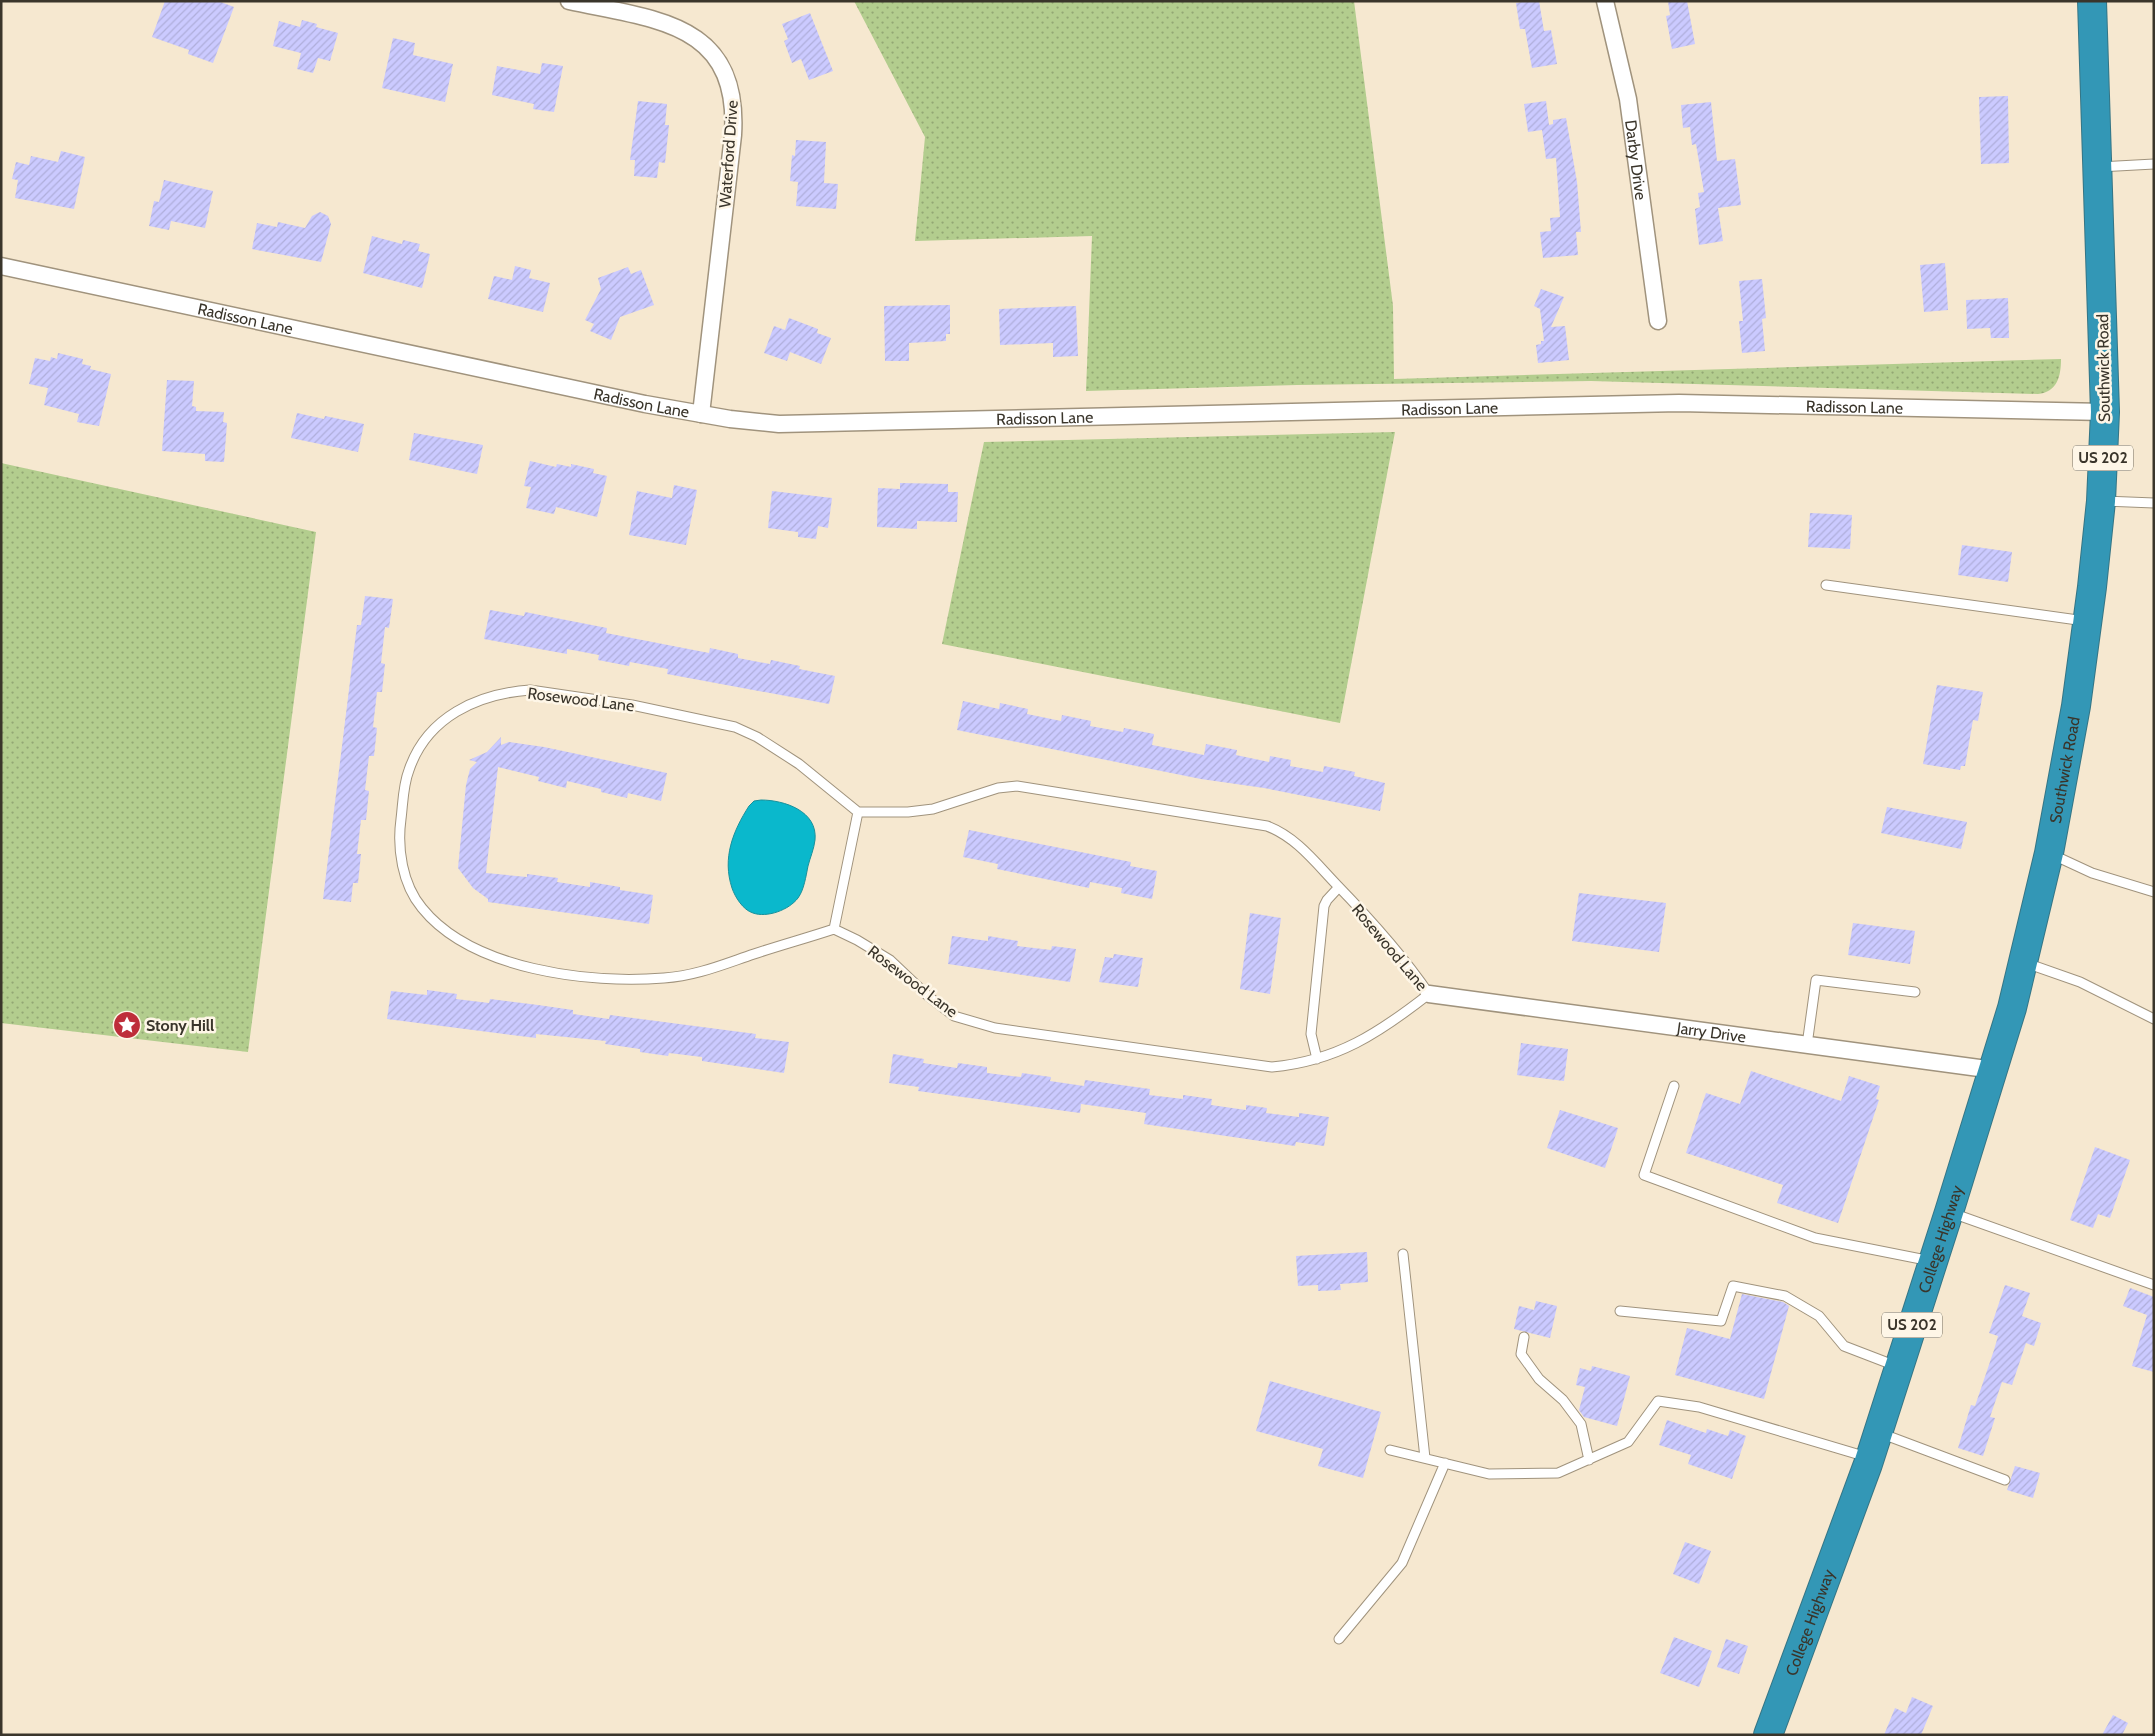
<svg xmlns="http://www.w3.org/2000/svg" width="2155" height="1736" viewBox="0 0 2155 1736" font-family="Cabin,sans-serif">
<defs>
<pattern id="park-dots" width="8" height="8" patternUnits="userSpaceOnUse" patternTransform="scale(1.25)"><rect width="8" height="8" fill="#b3cd8e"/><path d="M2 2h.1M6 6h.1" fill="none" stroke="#93a774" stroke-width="1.8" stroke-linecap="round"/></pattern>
<pattern id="building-hatch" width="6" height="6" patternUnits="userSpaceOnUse" patternTransform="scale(1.25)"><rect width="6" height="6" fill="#cbcaff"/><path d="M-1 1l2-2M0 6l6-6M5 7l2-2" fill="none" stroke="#afaedb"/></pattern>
</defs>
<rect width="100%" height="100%" fill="#f6e8d0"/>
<path fill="url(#park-dots)" d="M 854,1 L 1354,1 L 1393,306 L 1394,379 L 2061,359 C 2061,377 2057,392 2038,394 L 1591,381 L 1297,385 L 1086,391 L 1092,236 L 915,241 L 925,137 Z
M 1395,432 L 1340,723 L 942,644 L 984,442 Z
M 1,463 L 316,532 L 248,1052 L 1,1023 Z"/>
<path fill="#0ab8cc" stroke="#18919c" d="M 761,800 C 784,800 818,811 815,840 C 814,849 810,858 808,866 C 806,876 804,890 798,898 C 789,910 767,918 753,913 C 743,910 735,897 732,888 C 722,858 733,831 749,806 L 754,801 Z"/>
<path fill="url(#building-hatch)" d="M 165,1 L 218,1 L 234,7 L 213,63 L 188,54 L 189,50 L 152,37 Z
M 1527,1 L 1539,1 L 1544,31 L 1551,30 L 1557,64 L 1532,68 L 1525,29 L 1520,29 L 1516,3 Z
M 1668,1 L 1687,1 L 1695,44 L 1672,49 L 1666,16 L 1670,15 Z
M 810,13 L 833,71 L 809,80 L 801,59 L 792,63 L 784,41 L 788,39 L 782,24 Z
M 302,20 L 317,24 L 316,27 L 338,33 L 330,61 L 318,58 L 313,73 L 297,69 L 301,53 L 273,46 L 279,21 L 300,27 Z
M 393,38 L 415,43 L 413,55 L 453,64 L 445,102 L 382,88 Z
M 542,63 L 563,66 L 554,112 L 533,109 L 534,104 L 492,95 L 497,66 L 540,74 Z
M 2008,96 L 2009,163 L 1981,164 L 1979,97 Z
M 638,101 L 667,104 L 665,125 L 669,125 L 665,163 L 659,162 L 657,178 L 634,176 L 635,160 L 630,160 Z
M 1546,101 L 1549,125 L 1553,124 L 1553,120 L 1566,118 L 1577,182 L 1581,232 L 1576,232 L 1578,255 L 1543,258 L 1540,232 L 1551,231 L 1550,218 L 1560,217 L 1556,158 L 1546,159 L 1542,130 L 1528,132 L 1524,104 Z
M 1711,102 L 1717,161 L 1735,159 L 1741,205 L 1718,208 L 1723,241 L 1699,245 L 1695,209 L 1700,207 L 1698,193 L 1704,192 L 1696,144 L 1692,145 L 1690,127 L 1683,128 L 1681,105 Z
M 796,140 L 826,142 L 824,183 L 838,184 L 836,209 L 796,206 L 798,182 L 790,181 L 792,155 L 795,156 Z
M 61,151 L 85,157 L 74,209 L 15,198 L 18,180 L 12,179 L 16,162 L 29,165 L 31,156 L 58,162 Z
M 164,180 L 213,191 L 205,228 L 171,221 L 169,230 L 149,226 L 154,201 L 159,202 Z
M 320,212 L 328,216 L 331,224 L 321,262 L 252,249 L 257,223 L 277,227 L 278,222 L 305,228 L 312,216 Z
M 372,236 L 402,244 L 403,240 L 420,244 L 418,251 L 430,254 L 422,288 L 363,273 Z
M 1945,263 L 1948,310 L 1924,312 L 1920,265 Z
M 515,266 L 531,270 L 529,278 L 550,283 L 543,312 L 488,299 L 494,276 L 512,280 Z
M 628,267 L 631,274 L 641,270 L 654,305 L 620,317 L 611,340 L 590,331 L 594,324 L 585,320 L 601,289 L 598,278 Z
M 1762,279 L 1766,318 L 1762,319 L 1765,351 L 1742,353 L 1739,321 L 1743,321 L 1739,281 Z
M 1541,289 L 1564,297 L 1551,327 L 1565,326 L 1569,360 L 1538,363 L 1536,345 L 1541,344 L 1541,341 L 1544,341 L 1540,309 L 1534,306 Z
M 2008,298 L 2009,338 L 1991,338 L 1990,328 L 1967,329 L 1966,300 Z
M 950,305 L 950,334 L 946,334 L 946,341 L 909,343 L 909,361 L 885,361 L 884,306 Z
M 1076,306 L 1078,356 L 1053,357 L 1053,343 L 1000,345 L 999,309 Z
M 789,318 L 818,329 L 817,333 L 831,338 L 821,364 L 790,352 L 787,361 L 764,353 L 774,326 L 785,330 Z
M 58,353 L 83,359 L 82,364 L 91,366 L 90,369 L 111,374 L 99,426 L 77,422 L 79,414 L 44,405 L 48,388 L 29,384 L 35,358 L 50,361 L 51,357 L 57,359 Z
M 167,380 L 194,381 L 192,406 L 196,407 L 196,411 L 224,412 L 223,422 L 227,423 L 224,462 L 205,461 L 205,454 L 162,451 Z
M 297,413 L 324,419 L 325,416 L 364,424 L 358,452 L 291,438 Z
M 414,433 L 483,445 L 477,474 L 409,460 Z
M 530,461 L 556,467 L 557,464 L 571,467 L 571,464 L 594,469 L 593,473 L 607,476 L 597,517 L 556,507 L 554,514 L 526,508 L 531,487 L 524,486 Z
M 900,483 L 948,484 L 948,492 L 958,492 L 957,522 L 917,521 L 917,529 L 877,527 L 878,488 L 900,489 Z
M 674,485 L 697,490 L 686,545 L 629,535 L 637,491 L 672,498 Z
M 772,491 L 832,498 L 828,528 L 818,526 L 816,539 L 798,537 L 798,532 L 768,528 Z
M 1810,513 L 1852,515 L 1850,549 L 1808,547 Z
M 1962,545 L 2012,552 L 2008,582 L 1958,575 Z
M 365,596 L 393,599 L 389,628 L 385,627 L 381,663 L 385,664 L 382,692 L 377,692 L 373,727 L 377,728 L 374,756 L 369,756 L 365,790 L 369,791 L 366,820 L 361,820 L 357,854 L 361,854 L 358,883 L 353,883 L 351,902 L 323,899 L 357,625 L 361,625 Z
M 490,610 L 524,616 L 525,612 L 607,628 L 606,633 L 709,653 L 710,648 L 738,654 L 738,658 L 770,664 L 771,660 L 800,666 L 799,669 L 835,676 L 829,704 L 667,674 L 668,669 L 630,662 L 629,666 L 598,660 L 599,655 L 567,649 L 567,654 L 484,639 Z
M 1937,685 L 1983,692 L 1978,721 L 1973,720 L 1965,766 L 1961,766 L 1960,770 L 1923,764 Z
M 963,701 L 999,709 L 1000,703 L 1028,709 L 1027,714 L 1061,721 L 1062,715 L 1091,721 L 1090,726 L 1123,732 L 1124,728 L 1154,734 L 1152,745 L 1204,755 L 1206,744 L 1237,750 L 1236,755 L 1269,762 L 1270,756 L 1291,760 L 1290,766 L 1323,772 L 1324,766 L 1355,772 L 1354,776 L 1385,783 L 1380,811 L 1264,788 L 1201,779 L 957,730 Z
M 501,737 L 501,745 L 509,742 L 544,747 L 667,773 L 661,801 L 628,793 L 627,798 L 601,792 L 601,789 L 567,781 L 566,788 L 538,781 L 539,777 L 498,767 L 486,873 L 527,877 L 527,874 L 558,878 L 557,882 L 590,887 L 590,882 L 620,887 L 620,890 L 653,895 L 649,924 L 488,902 L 488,899 L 473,888 L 458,868 L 466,785 L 470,769 L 477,762 L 469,760 L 487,752 Z
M 1887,807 L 1967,822 L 1961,849 L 1881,833 Z
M 969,830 L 1131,862 L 1130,866 L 1157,871 L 1152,899 L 1121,893 L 1122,888 L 1090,882 L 1089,888 L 997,869 L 998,864 L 963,857 Z
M 1579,893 L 1666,903 L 1659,952 L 1572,941 Z
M 1250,913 L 1281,918 L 1270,994 L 1240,989 Z
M 1853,923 L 1915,931 L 1910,964 L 1848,955 Z
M 952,936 L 988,941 L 988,936 L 1018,941 L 1017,946 L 1051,950 L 1052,946 L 1076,949 L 1070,982 L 948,964 Z
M 1114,954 L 1143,958 L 1138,987 L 1099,982 L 1105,957 L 1113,958 Z
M 427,990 L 457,994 L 456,999 L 489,1003 L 490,999 L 538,1005 L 573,1010 L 573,1014 L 609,1019 L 610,1015 L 756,1034 L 755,1038 L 789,1042 L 784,1073 L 702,1061 L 702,1057 L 669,1053 L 668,1056 L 640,1052 L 640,1049 L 605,1044 L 606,1041 L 536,1034 L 536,1038 L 387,1019 L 391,991 L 427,995 Z
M 1521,1043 L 1568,1049 L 1564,1081 L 1517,1075 Z
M 893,1054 L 924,1059 L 923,1063 L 957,1068 L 958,1063 L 987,1067 L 987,1073 L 1021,1077 L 1022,1073 L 1051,1077 L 1050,1081 L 1084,1086 L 1085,1080 L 1150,1089 L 1149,1095 L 1183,1099 L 1183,1095 L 1212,1099 L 1211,1105 L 1246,1110 L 1246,1105 L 1267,1108 L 1266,1113 L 1299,1117 L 1299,1113 L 1329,1117 L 1324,1146 L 1296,1142 L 1295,1146 L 1144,1124 L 1146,1113 L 1081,1104 L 1080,1113 L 918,1091 L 919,1087 L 889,1083 Z
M 1751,1071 L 1841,1101 L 1849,1076 L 1880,1086 L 1876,1099 L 1879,1100 L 1838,1223 L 1777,1203 L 1783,1185 L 1686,1153 L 1706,1093 L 1740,1104 Z
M 1560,1110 L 1618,1128 L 1605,1168 L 1547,1148 Z
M 2095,1147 L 2130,1160 L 2110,1218 L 2098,1214 L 2093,1228 L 2070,1220 Z
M 1367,1252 L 1368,1282 L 1340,1284 L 1341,1290 L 1318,1291 L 1318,1285 L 1298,1286 L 1296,1256 Z
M 2005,1285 L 2030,1293 L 2022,1316 L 2041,1323 L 2034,1346 L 2026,1343 L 2012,1385 L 2002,1382 L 1990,1417 L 1995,1418 L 1983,1456 L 1958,1448 L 1971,1405 L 1975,1406 L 1994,1350 L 1998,1336 L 1989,1333 Z
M 2130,1288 L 2154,1297 L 2154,1372 L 2132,1366 L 2147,1315 L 2123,1306 Z
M 1742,1294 L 1783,1302 L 1789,1306 L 1764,1399 L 1675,1375 L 1687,1328 L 1730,1339 Z
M 1536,1301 L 1557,1306 L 1550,1338 L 1514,1329 L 1519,1306 L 1534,1310 Z
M 1592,1366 L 1630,1376 L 1617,1426 L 1584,1417 L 1579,1410 L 1585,1387 L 1576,1385 L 1580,1368 L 1591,1371 Z
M 1270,1381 L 1381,1412 L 1363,1478 L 1318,1466 L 1323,1449 L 1256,1431 Z
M 1667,1420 L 1706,1433 L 1707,1429 L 1728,1436 L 1730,1430 L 1746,1436 L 1732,1479 L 1688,1464 L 1691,1455 L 1659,1445 Z
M 2015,1466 L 2040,1473 L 2033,1498 L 2007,1490 Z
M 1685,1542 L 1711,1551 L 1699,1584 L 1673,1574 Z
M 1674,1637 L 1712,1651 L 1699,1687 L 1660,1673 Z
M 1726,1639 L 1748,1646 L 1739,1674 L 1717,1667 Z
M 1912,1697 L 1933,1706 L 1921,1735 L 1884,1735 L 1895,1708 L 1906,1713 Z
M 2113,1715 L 2128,1723 L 2122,1735 L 2102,1735 Z"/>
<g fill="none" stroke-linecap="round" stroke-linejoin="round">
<g stroke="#a0937d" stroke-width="11">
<path id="lane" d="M 2099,167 L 2154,164
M 2104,501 L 2154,503
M 1826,585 L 2085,621
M 530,690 L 632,705 L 735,727 L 757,737 L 799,764 L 858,812 L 908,812 L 933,809 L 998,788 L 1017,786 L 1267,826 C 1296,837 1315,862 1336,884 C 1370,919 1402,954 1429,994 C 1379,1033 1337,1061 1272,1067 L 995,1028 L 954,1016 L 928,996 L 890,960 L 857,940 L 834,929 C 807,938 781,945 754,954 C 724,964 696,976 664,978 C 589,984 472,970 422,908 C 402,884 397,848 401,819 C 403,803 403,785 409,770 C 427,717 477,694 530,690 Z
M 2051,854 L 2092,873 L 2154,892
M 834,929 L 858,812
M 2026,963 L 2080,982 L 2154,1019
M 1807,1045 L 1816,980 L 1915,992
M 1317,1059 L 1311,1034 L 1324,906 L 1327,900 L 1339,887
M 1674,1086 L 1644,1175 L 1815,1238 L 1931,1261
M 1952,1213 L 2154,1285
M 1403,1254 L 1425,1458
M 1620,1311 L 1721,1321 L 1733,1286 L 1785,1296 L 1819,1316 L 1844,1346 L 1896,1366
M 1524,1337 L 1521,1354 L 1539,1379 L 1563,1400 L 1581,1424 L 1589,1460
M 1880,1433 L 2005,1480
M 1390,1450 L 1489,1474 L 1558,1473 L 1628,1442 L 1658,1401 L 1699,1407 L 1867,1457
M 1339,1639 L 1402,1563 L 1445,1463"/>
</g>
<g stroke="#a0937d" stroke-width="19">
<g id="street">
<path d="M 569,1 C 656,20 740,22 733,135 L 701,414"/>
<path id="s1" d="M 1605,1 L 1628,99 L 1658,321"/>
<path id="s2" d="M 1,266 L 645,404 L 730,419 L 779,424 L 1679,403 L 2105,412"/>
<path id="s3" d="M 1429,994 L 1994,1070"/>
</g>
</g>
<g stroke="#357585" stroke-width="30">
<g id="highway">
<path id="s4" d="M 1768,1735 L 1868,1464 L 1949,1212 L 2012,1008 L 2049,853 L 2076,706 L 2092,587 L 2101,501 L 2105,412 L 2092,1"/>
</g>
</g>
<use href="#lane" stroke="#fff" stroke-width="9"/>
<use href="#street" stroke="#fff" stroke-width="16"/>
<use href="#highway" stroke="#3397b6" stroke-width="28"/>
</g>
<defs>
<g id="sight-disc" transform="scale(1.4375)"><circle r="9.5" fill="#be2d3a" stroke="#fef6e7"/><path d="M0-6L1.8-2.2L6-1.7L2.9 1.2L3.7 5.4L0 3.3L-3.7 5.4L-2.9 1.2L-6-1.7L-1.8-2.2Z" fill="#fff"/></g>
</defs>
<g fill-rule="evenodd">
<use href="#sight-disc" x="127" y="1025"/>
</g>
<g text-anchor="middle" stroke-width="5" stroke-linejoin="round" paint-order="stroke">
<g fill="#fef6e7" stroke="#756f63" stroke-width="1">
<rect x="2073" y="445.5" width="60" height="25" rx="4"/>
<rect x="1882" y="1312.5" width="60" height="25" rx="4"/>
</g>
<g font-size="15" font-weight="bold" fill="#3a352b">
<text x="2103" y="463">US 202</text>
<text x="1912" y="1330">US 202</text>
</g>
<g font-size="16" fill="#3a352b" stroke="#fef6e7">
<text transform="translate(728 154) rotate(-86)" y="6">Waterford Drive</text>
<text dy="6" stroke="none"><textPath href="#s1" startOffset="162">Darby Drive</textPath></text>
<text dy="6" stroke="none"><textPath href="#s2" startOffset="250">Radisson Lane</textPath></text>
<text transform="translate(2103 368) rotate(-91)" y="6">Southwick Road</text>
<text dy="6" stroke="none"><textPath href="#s2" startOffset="655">Radisson Lane</textPath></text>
<text dy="6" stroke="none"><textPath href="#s2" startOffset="1870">Radisson Lane</textPath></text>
<text dy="6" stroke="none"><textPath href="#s2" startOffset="1465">Radisson Lane</textPath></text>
<text dy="6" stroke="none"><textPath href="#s2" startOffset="1060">Radisson Lane</textPath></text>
<text transform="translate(581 699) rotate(7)" y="6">Rosewood Lane</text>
<text dy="6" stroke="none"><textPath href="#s4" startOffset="1011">Southwick Road</textPath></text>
<text transform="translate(1390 947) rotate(50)" y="6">Rosewood Lane</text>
<text transform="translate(913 981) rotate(37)" y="6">Rosewood Lane</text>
<text dy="6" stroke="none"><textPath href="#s3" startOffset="285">Jarry Drive</textPath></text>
<text dy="6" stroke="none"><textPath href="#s4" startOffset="525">College Highway</textPath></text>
<text dy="6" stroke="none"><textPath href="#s4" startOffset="120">College Highway</textPath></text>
</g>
<g font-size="16" font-weight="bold" fill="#3a352b" stroke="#fef6e7" text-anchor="start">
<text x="146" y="1031">Stony Hill</text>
</g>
</g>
<rect width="2155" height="1736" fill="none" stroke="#3a352b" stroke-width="5"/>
</svg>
